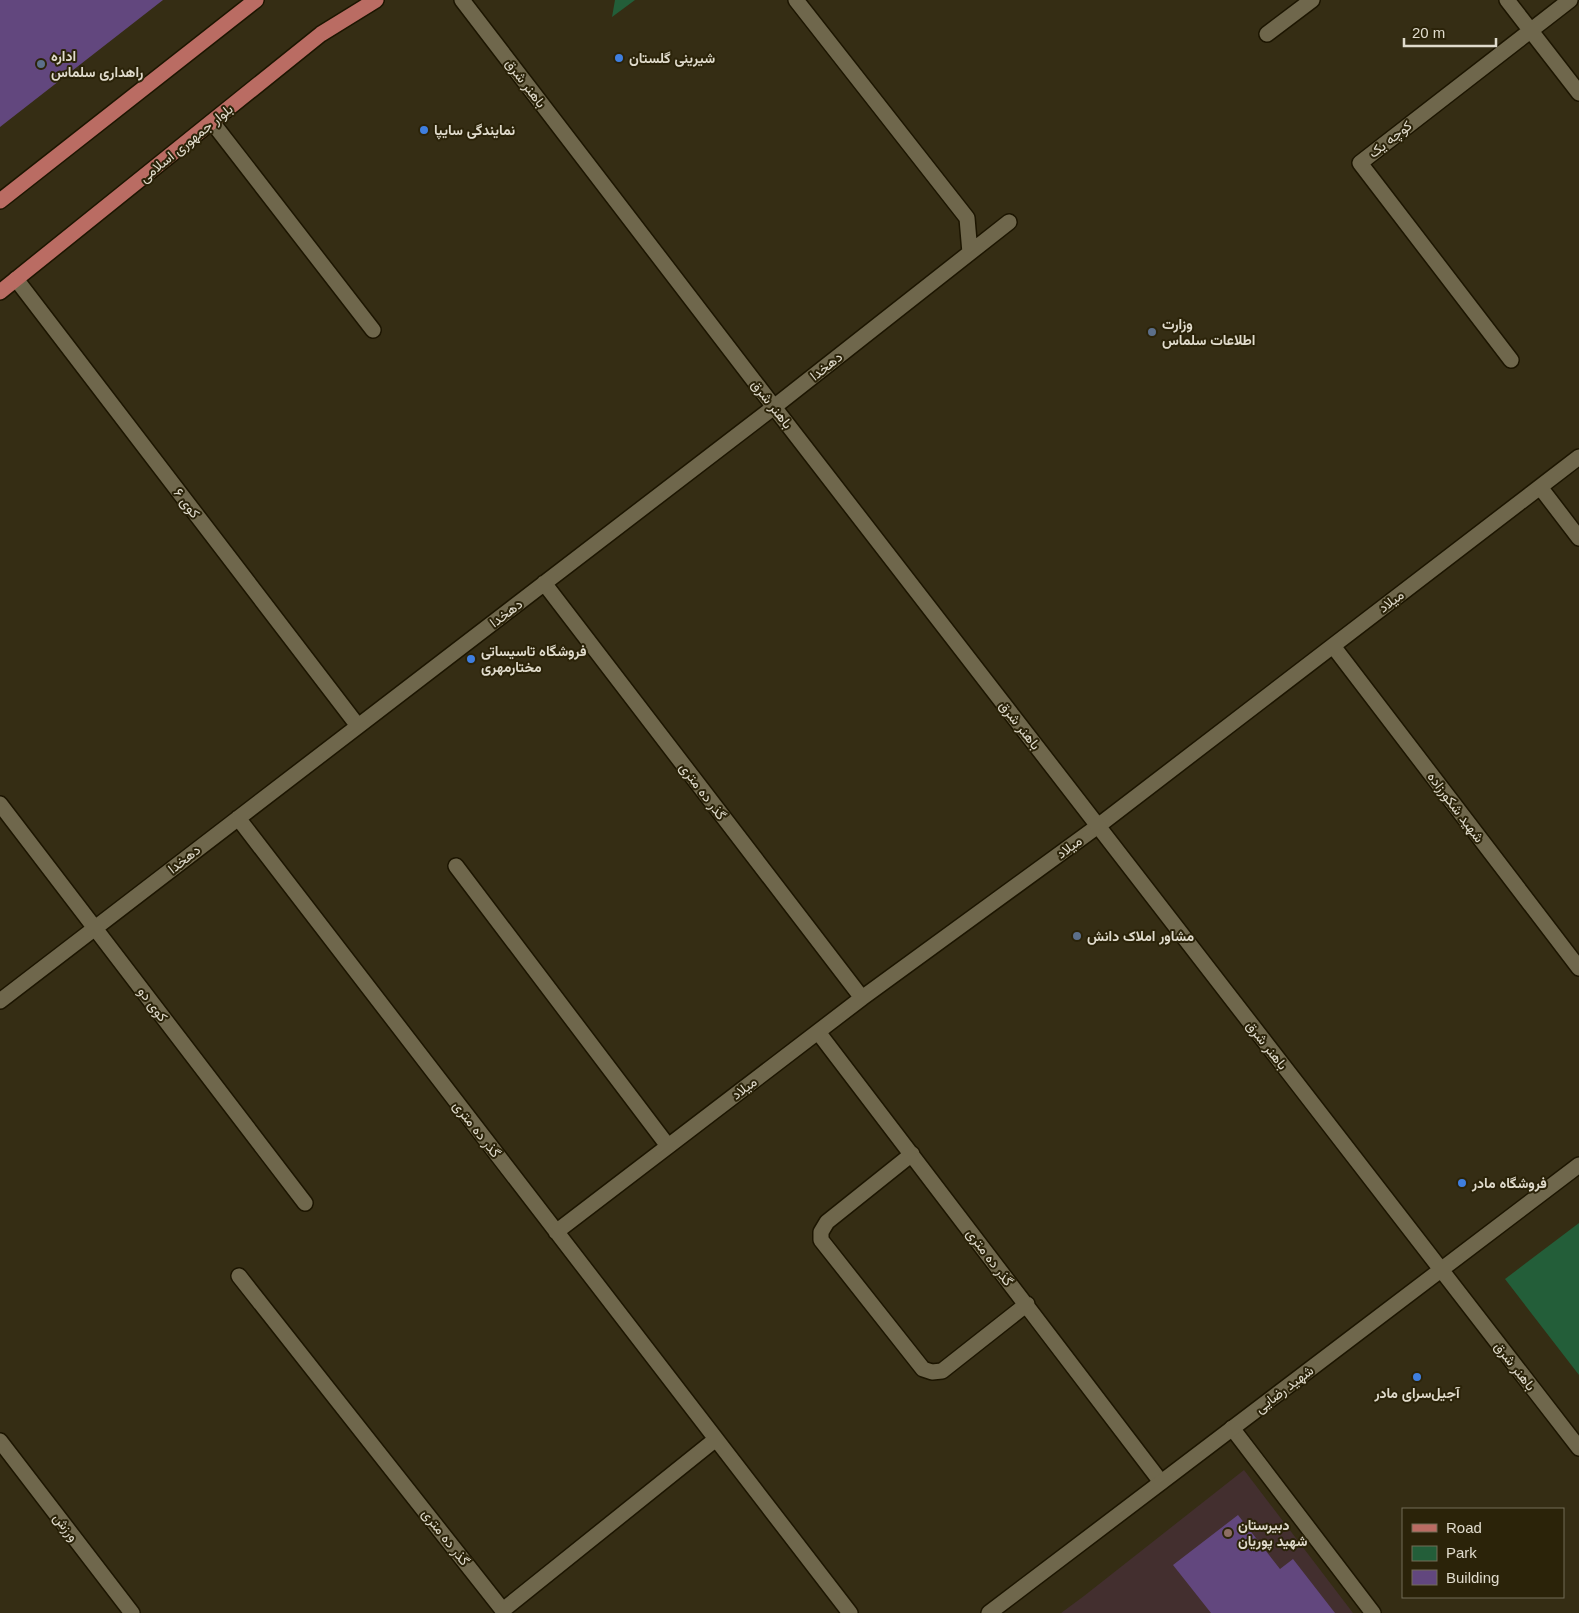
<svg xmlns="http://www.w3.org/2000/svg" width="1579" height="1613" viewBox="0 0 1579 1613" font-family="Helvetica,Vazirmatn,sans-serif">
<rect width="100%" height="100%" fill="#352d14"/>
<path fill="#432f2f" d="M 1244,1470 L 1353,1613 L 1061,1613 L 1084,1596 Z"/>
<path fill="#235e39" d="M 615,0 L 635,0 L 612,17 Z
M 1579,1223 L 1579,1375 L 1505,1279 Z"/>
<path fill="#62477e" d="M 0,0 L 163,0 L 0,127 Z
M 1238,1515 L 1280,1569 L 1293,1559 L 1335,1613 L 1211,1613 L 1173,1565 Z"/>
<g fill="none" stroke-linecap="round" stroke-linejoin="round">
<g stroke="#1c1500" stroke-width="18">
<path id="street" d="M 796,0 L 967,218 L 970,253
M 1507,0 L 1579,93
M 1267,34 L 1312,0
M 212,122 L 373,330
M 16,279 L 358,726
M 1511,360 L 1360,163 L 1570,0
M 1540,487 L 1579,538
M 544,583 L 862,998
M 1333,646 L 1579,968
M 0,804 L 305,1203
M 238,818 L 850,1613
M 456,866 L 668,1146
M 0,1001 L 774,407 L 1009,222
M 818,1032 L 1161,1482
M 912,1154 L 827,1222 L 821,1232 L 821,1240 L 923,1369 L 932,1372 L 942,1371 L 1027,1304
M 556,1232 L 862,998 L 1098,826 L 1579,457
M 239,1276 L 505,1613
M 1232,1428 L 1373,1613
M 0,1441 L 132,1613
M 503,1610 L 716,1439"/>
</g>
<g stroke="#1c1500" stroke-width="18">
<path id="secondary" d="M 462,0 L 774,407 L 1579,1448
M 989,1613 L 1579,1165"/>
</g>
<g stroke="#1c1500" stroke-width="18">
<path id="primary" d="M 0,201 L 256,0
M 0,292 L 321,34 L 376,0"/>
</g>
<use href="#street" stroke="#6f674c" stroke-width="15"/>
<use href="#secondary" stroke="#6f674c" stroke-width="15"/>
<use href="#primary" stroke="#ba6c63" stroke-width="15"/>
</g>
<g fill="#3f7fe0" stroke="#2b2309" stroke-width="2">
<circle cx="619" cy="58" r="5"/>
<circle cx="424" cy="130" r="5"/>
<circle cx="471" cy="659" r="5"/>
<circle cx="1462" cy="1183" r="5"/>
<circle cx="1417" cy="1377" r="5"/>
</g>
<g fill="#5c6f8a" stroke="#2b2309" stroke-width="2">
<circle cx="41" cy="64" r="5"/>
<circle cx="1152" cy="332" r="5"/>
<circle cx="1077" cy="936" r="5"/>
</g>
<circle fill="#8d6e63" stroke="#2b2309" stroke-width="2" cx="1228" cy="1533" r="5"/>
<g text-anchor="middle" stroke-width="4" stroke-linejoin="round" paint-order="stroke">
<g font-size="14" font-weight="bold" fill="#e0dbcc" stroke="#2b2309" text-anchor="start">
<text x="51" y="61">اداره<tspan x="51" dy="16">راهداری سلماس</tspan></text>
<text x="629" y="63">شیرینی گلستان</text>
<text x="434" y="135">نمایندگی سایپا</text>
<text x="1162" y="329">وزارت<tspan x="1162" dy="16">اطلاعات سلماس</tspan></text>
<text x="481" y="656">فروشگاه تاسیساتی<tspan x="481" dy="16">مختارمهری</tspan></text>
<text x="1087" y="941">مشاور املاک دانش</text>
<text x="1472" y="1188">فروشگاه مادر</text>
<text x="1417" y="1398" text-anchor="middle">آجیل‌سرای مادر</text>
<text x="1238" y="1530">دبیرستان<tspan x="1238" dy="16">شهید پوریان</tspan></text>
</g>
<g font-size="14" fill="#e0dbcc" stroke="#2b2309">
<text transform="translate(526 83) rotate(53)" y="5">باهنر شرق</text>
<text transform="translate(1390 139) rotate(-38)" y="5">کوچه یک</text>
<text transform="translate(186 143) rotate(-39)" y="5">بلوار جمهوری اسلامی</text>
<text transform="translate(826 366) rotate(-38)" y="5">دهخدا</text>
<text transform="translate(772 404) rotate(52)" y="5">باهنر شرق</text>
<text transform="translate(187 503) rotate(53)" y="5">کوی ۶</text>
<text transform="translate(1391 601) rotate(-37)" y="5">میلاد</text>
<text transform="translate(506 613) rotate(-37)" y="5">دهخدا</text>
<text transform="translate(1020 725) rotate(52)" y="5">باهنر شرق</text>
<text transform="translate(703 791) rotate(53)" y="5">گذر ده متری</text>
<text transform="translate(1456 807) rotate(53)" y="5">شهید شکورزاده</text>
<text transform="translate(1069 847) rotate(-36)" y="5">میلاد</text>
<text transform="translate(184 859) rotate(-38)" y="5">دهخدا</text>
<text transform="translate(153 1004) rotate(53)" y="5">کوی دو</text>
<text transform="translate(1267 1045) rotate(52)" y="5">باهنر شرق</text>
<text transform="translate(744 1088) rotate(-37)" y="5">میلاد</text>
<text transform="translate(477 1129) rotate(52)" y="5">گذر ده متری</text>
<text transform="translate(990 1257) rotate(53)" y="5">گذر ده متری</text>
<text transform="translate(1515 1366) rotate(52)" y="5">باهنر شرق</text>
<text transform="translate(1284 1389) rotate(-37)" y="5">شهید رضایی</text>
<text transform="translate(66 1527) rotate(52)" y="5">ورزش</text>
<text transform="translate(446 1537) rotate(52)" y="5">گذر ده متری</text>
</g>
</g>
<rect x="1402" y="1508" width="162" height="90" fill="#2b2309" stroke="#736d57"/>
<rect x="1412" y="1524" width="25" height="8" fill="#ba6c63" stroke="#736d57"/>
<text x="1446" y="1533" font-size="15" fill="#e0dbcc">Road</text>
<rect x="1412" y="1546" width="25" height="15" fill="#235e39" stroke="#736d57"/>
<text x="1446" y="1558" font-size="15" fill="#e0dbcc">Park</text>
<rect x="1412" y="1570" width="25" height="15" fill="#62477e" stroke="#736d57"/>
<text x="1446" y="1583" font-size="15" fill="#e0dbcc">Building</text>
<path d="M1404 38v8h92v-8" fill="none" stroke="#e0dbcc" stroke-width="2.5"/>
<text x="1412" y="38" font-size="15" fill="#e0dbcc" stroke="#2b2309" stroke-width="4" paint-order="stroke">20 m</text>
</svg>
